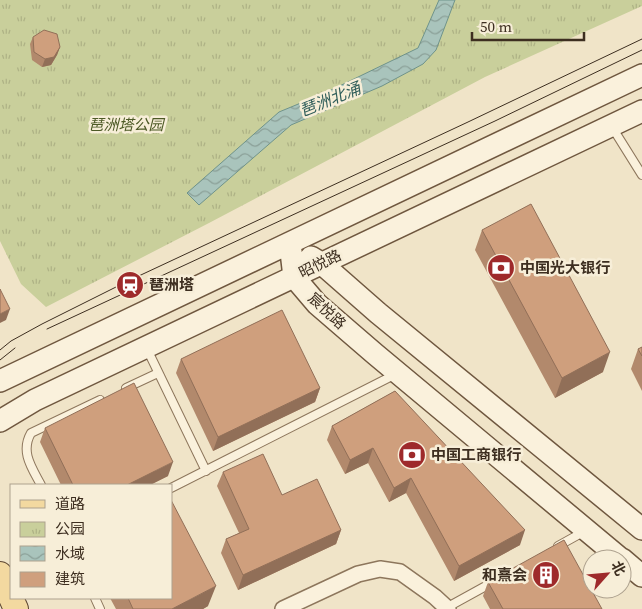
<svg xmlns="http://www.w3.org/2000/svg" width="642" height="609" viewBox="0 0 642 609" font-family="'Source Serif 4','Noto Sans SC',serif">
<defs>
<pattern id="park-tufts" width="24" height="20" patternUnits="userSpaceOnUse" patternTransform="scale(1.25)"><rect width="24" height="20" fill="#c9cf9b"/><path d="M3 7l-1-3M5 7V3M7 7l1-3M15 17l-1-3M17 17v-4M19 17l1-3" fill="none" stroke="#aeb285"/></pattern>
<pattern id="water-waves" width="16" height="10" patternUnits="userSpaceOnUse" patternTransform="scale(1.25)"><rect width="16" height="10" fill="#a9c4bc"/><path d="M0 5q4-4 8 0t8 0" fill="none" stroke="#8ba098"/></pattern>
</defs>
<rect width="100%" height="100%" fill="#f0e4c8"/>
<path fill="url(#park-tufts)" d="M 0,0 L 642,0 L 642,6 L 485,77 L 209,223 L 46,307 L 21,284 L 0,241 Z"/>
<path fill="url(#water-waves)" stroke="#6f938a" d="M 439,0 L 455,0 L 436,50 L 423,64 L 382,86 L 291,125 L 199,205 L 187,193 L 279,112 L 325,93 L 418,48 Z"/>
<g fill="none" stroke-linecap="round" stroke-linejoin="round">
<g stroke="#8d765c" stroke-width="10">
<path id="lane" d="M 612,127 L 642,175
M 147,349 L 206,471
M 126,388 L 158,373
M 41,485 C 32,468 20,452 31,433 L 100,400
M 171,488 L 396,374
M 558,546 L 585,531
M 95,598 L 100,609
M 446,608 L 495,581"/>
</g>
<g stroke="#8d765c" stroke-width="18">
<path id="street" d="M 283,609 L 358,574 L 380,569 L 400,572 L 435,597 L 448,609"/>
</g>
<g stroke="#6f573f" stroke-width="24">
<path id="secondary" d="M 290,243 L 294,277 L 317,304 L 375,354 L 621,559
M 311,257 L 321,263 L 378,313 L 642,529
M 0,381 L 642,75
M 0,421 L 35,400 L 642,111
M 622,559 L 642,576"/>
</g>
<g stroke="#5b4430" stroke-width="26">
<path id="primary" d="M 0,574 L 16,609"/>
</g>
<use href="#lane" stroke="#faf1dc" stroke-width="8"/>
<use href="#street" stroke="#faf1dc" stroke-width="15"/>
<use href="#secondary" stroke="#faf1dc" stroke-width="21"/>
<use href="#primary" stroke="#f3d9a0" stroke-width="24"/>
<path stroke="#3d2e20" stroke-width="1" d="M 47,329 L 495,121 L 642,50
M 0,350 L 11,341 L 42,324 L 128,281 L 468,122 L 642,39
M 0,360 L 15,348"/>
</g>
<path fill="#b2896c" d="M 33,37 L 60,47 L 57,55 L 51,65 L 42,67 L 32,60 L 30,44 Z
M 482,230 L 603,372 L 555,398 L 475,250 Z
M 642,347 L 642,391 L 631,369 L 638,349 Z
M 181,359 L 320,388 L 315,402 L 213,451 L 176,373 Z
M 395,391 L 520,545 L 454,581 L 406,493 L 389,502 L 368,463 L 345,474 L 327,440 L 332,426 Z
M 45,428 L 168,476 L 150,485 L 61,485 L 40,442 Z
M 223,472 L 282,495 L 341,530 L 336,544 L 238,590 L 221,553 L 226,539 L 239,533 L 217,486 Z
M 488,582 L 602,609 L 490,609 L 483,596 Z
M 110,598 L 171,598 L 208,606 L 203,609 L 116,609 Z"/>
<path fill="#916f58" d="M 60,47 L 57,55 L 51,65 L 42,67 L 45,59 Z
M 10,309 L 6,320 L 0,323 L 0,314 Z
M 610,352 L 603,372 L 555,398 L 562,378 Z
M 320,388 L 315,402 L 213,451 L 218,437 Z
M 373,448 L 368,463 L 345,474 L 350,460 Z
M 173,462 L 168,476 L 150,485 L 127,485 Z
M 411,478 L 406,493 L 389,502 L 394,488 Z
M 341,530 L 336,544 L 238,590 L 243,575 Z
M 525,530 L 520,545 L 454,581 L 459,566 Z
M 216,586 L 208,606 L 203,609 L 172,609 Z"/>
<path fill="#cf9f7d" stroke="#916f58" d="M 44,30 L 57,34 L 60,47 L 54,57 L 45,59 L 34,52 L 33,37 Z
M 531,204 L 610,352 L 562,378 L 482,230 Z
M 0,289 L 10,309 L 0,314 Z
M 282,310 L 320,388 L 218,437 L 181,359 Z
M 642,347 L 642,356 L 638,349 Z
M 134,383 L 173,462 L 127,485 L 73,485 L 45,428 Z
M 395,391 L 525,530 L 459,566 L 411,478 L 394,488 L 373,448 L 350,460 L 332,426 Z
M 263,454 L 282,495 L 317,479 L 341,530 L 243,575 L 226,539 L 249,529 L 223,472 Z
M 171,500 L 216,586 L 172,609 L 133,609 L 128,598 L 171,598 Z
M 564,540 L 602,609 L 503,609 L 488,582 Z"/>
<defs>
<g id="bank-disc" transform="scale(1.4375)"><circle r="9.5" fill="#9e2a2b" stroke="#f7eed8"/><path d="M-6-4H6V4H-6ZM0-2.3a2.3 2.3 0 1 0 0 4.6a2.3 2.3 0 1 0 0-4.6Z" fill="#fff"/></g>
<g id="station-disc" transform="scale(1.4375)"><circle r="9.5" fill="#9e2a2b" stroke="#f7eed8"/><path d="M-3-6H3Q5-6 5-4V2Q5 4 3 4L4.5 6H3L1.5 4h-3L-3 6H-4.5L-3 4Q-5 4-5 2V-4Q-5-6-3-6ZM-3.5-4v3h7v-3ZM-3.5 1v1.5H-2V1ZM2 1v1.5H3.5V1Z" fill="#fff"/></g>
<g id="building-disc" transform="scale(1.4375)"><circle r="9.5" fill="#9e2a2b" stroke="#f7eed8"/><path d="M-4-6H4V6H1V3H-1V6H-4ZM-2.5-4.3h1.7v1.8h-1.7ZM.8-4.3h1.7v1.8H.8ZM-2.5-1h1.7V.8h-1.7ZM.8-1h1.7V.8H.8Z" fill="#fff"/></g>
</defs>
<g fill-rule="evenodd">
<use href="#bank-disc" x="501" y="268"/>
<use href="#station-disc" x="130" y="285"/>
<use href="#bank-disc" x="412" y="455"/>
<use href="#building-disc" x="546" y="575"/>
</g>
<g text-anchor="middle" stroke-width="5" stroke-linejoin="round" paint-order="stroke">
<g font-size="15" font-style="italic" fill="#4d5a26" stroke="#f7eed8">
<text x="126" y="130">琶洲塔公园</text>
</g>
<g font-size="15" fill="#3d2e20" stroke="#f7eed8">
<text transform="translate(320 264) rotate(-26)" y="5">昭悦路</text>
<text transform="translate(327 311) rotate(43)" y="5">宸悦路</text>
</g>
<g font-size="15" font-weight="bold" fill="#3d2e20" stroke="#f7eed8" text-anchor="start">
<text x="520" y="273">中国光大银行</text>
<text x="149" y="290">琶洲塔</text>
<text x="431" y="460">中国工商银行</text>
<text x="527" y="580" text-anchor="end">和熹会</text>
</g>
<g font-size="16" font-style="italic" fill="#2f5d5a" stroke="#f7eed8">
<text transform="translate(330 99) rotate(-22)" y="6">琶洲北涌</text>
</g>
</g>
<rect x="10" y="484" width="162" height="115" fill="#f7eed8" stroke="#ada18e"/>
<rect x="20" y="500" width="25" height="8" fill="#f3d9a0" stroke="#ada18e"/>
<text x="55" y="509" font-size="15" fill="#3d2e20">道路</text>
<rect x="20" y="522" width="25" height="15" fill="url(#park-tufts)" stroke="#ada18e"/>
<text x="55" y="534" font-size="15" fill="#3d2e20">公园</text>
<rect x="20" y="546" width="25" height="15" fill="url(#water-waves)" stroke="#ada18e"/>
<text x="55" y="559" font-size="15" fill="#3d2e20">水域</text>
<rect x="20" y="572" width="25" height="15" fill="#cf9f7d" stroke="#ada18e"/>
<text x="55" y="584" font-size="15" fill="#3d2e20">建筑</text>
<g transform="translate(607 574) rotate(63)"><circle r="24" fill="#f7eed8" stroke="#ada18e"/>
<path d="M0-4L9 19L0 12L-9 19Z" fill="#9e2a2b"/>
<text y="-8" font-size="14" font-weight="bold" text-anchor="middle" fill="#3d2e20">北</text>
</g>
<path d="M472 32v8h112v-8" fill="none" stroke="#3d2e20" stroke-width="2.5"/>
<text x="480" y="32" font-size="15" fill="#3d2e20" stroke="#f7eed8" stroke-width="4" paint-order="stroke">50 m</text>
</svg>
